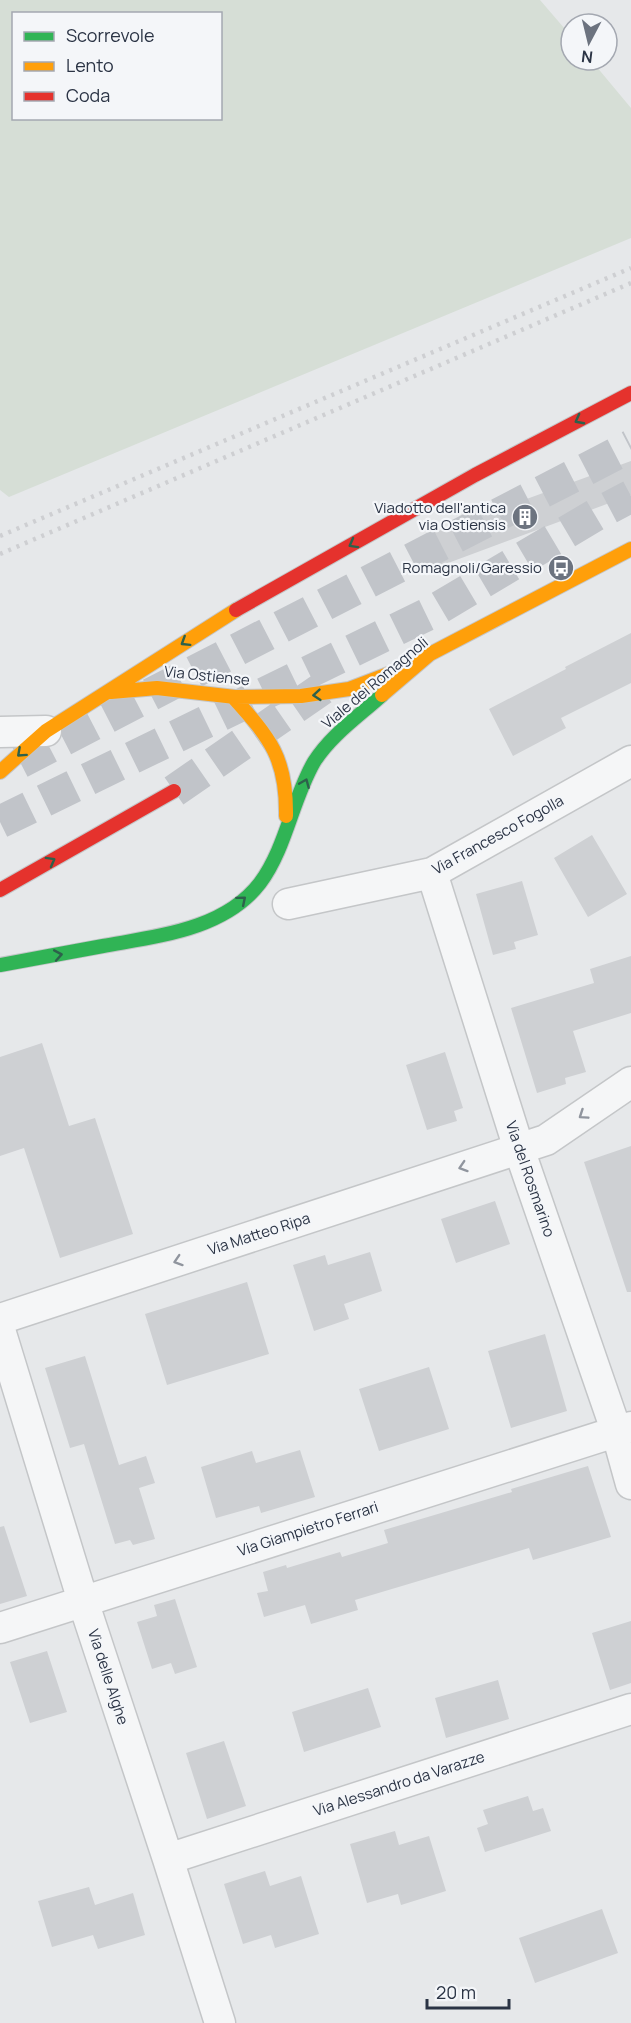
<svg xmlns="http://www.w3.org/2000/svg" width="631" height="2023" viewBox="0 0 631 2023" font-family="Manrope,sans-serif">
<rect width="100%" height="100%" fill="#e6e8ea"/>
<path fill="#d6ded6" fill-rule="evenodd" d="M 0,0 L 540,0 L 571,36 L 571,60 L 591,60 L 631,108 L 631,238 L 9,497 L 0,490 ZM 14,14 L 220,14 L 220,118 L 14,118 Z"/>
<path fill="#ced0d3" d="M 631,461 L 631,495 L 432,569 L 419,538 Z
M 631,633 L 631,683 L 561,718 L 566,728 L 513,756 L 489,709 L 566,669 L 565,667 Z
M 592,835 L 627,894 L 588,917 L 554,858 Z
M 522,881 L 538,935 L 514,942 L 516,949 L 493,955 L 476,894 Z
M 631,956 L 631,1013 L 573,1031 L 586,1072 L 565,1078 L 566,1084 L 537,1093 L 511,1008 L 594,983 L 590,969 Z
M 42,1043 L 69,1126 L 95,1118 L 133,1234 L 60,1258 L 24,1148 L 0,1156 L 0,1057 Z
M 445,1052 L 463,1108 L 454,1111 L 457,1121 L 427,1130 L 406,1065 Z
M 631,1146 L 631,1292 L 627,1292 L 584,1162 Z
M 495,1201 L 510,1244 L 456,1263 L 441,1219 Z
M 370,1252 L 382,1291 L 344,1304 L 349,1319 L 314,1331 L 293,1265 L 325,1255 L 328,1265 Z
M 247,1282 L 269,1354 L 167,1385 L 145,1314 Z
M 545,1334 L 567,1411 L 511,1428 L 488,1351 Z
M 85,1356 L 119,1465 L 146,1456 L 155,1483 L 139,1488 L 155,1539 L 133,1545 L 130,1540 L 115,1544 L 84,1444 L 70,1448 L 45,1368 Z
M 429,1367 L 449,1429 L 379,1451 L 359,1389 Z
M 300,1450 L 315,1497 L 261,1513 L 259,1506 L 216,1518 L 201,1467 L 252,1451 L 256,1463 Z
M 588,1466 L 611,1537 L 533,1560 L 529,1548 L 355,1600 L 358,1610 L 311,1624 L 305,1605 L 264,1617 L 257,1593 L 268,1591 L 263,1572 L 286,1565 L 287,1568 L 340,1552 L 342,1557 L 388,1543 L 384,1530 L 512,1492 L 511,1489 Z
M 4,1526 L 27,1596 L 0,1604 L 0,1527 Z
M 175,1599 L 197,1667 L 175,1674 L 171,1663 L 152,1669 L 137,1622 L 157,1616 L 154,1605 Z
M 631,1621 L 631,1683 L 610,1690 L 592,1633 Z
M 47,1651 L 67,1712 L 30,1723 L 10,1662 Z
M 498,1680 L 509,1719 L 446,1738 L 435,1698 Z
M 368,1688 L 381,1727 L 304,1752 L 292,1712 Z
M 224,1741 L 246,1806 L 207,1819 L 186,1753 Z
M 528,1796 L 533,1811 L 543,1808 L 551,1831 L 485,1852 L 477,1828 L 488,1824 L 483,1810 Z
M 395,1831 L 399,1845 L 429,1836 L 446,1891 L 401,1905 L 398,1894 L 367,1903 L 350,1844 Z
M 265,1871 L 270,1886 L 301,1876 L 319,1934 L 275,1948 L 271,1935 L 243,1944 L 224,1884 Z
M 89,1887 L 95,1905 L 133,1893 L 145,1935 L 98,1949 L 93,1935 L 52,1947 L 38,1901 Z
M 602,1909 L 618,1953 L 535,1983 L 519,1938 Z"/>
<g fill="none" stroke-linecap="round" stroke-linejoin="round">
<path stroke="#c1c4c9" stroke-width="33" stroke-dasharray="33 16" stroke-linecap="butt" d="M 20,762 L 631,446"/>
<path stroke="#c1c4c9" stroke-width="33" stroke-dasharray="33 16" stroke-linecap="butt" d="M 174,791 L 323,688
M 0,822 L 430,613 L 597,514 L 631,496"/>
<g stroke="#c4c6c8" stroke-width="33">
<path id="street" d="M 0,732 L 46,731
M 432,873 L 519,1149 L 616,1430 L 631,1484
M 288,904 L 432,873 L 631,761
M 0,1319 L 546,1140 L 631,1082
M 0,1330 L 83,1601 L 168,1859 L 220,2023
M 0,1628 L 631,1427
M 168,1859 L 631,1709"/>
</g>
<g stroke="#c4c6c8" stroke-width="16">
<path id="fast" d="M 0,965 C 34,959 69,952 103,946 C 157,936 224,930 260,883 C 286,848 292,800 314,762 C 331,735 359,716 382,695"/>
</g>
<g stroke="#c4c6c8" stroke-width="16">
<path id="slow" d="M 111,692 L 157,688 L 235,697 L 301,696 L 349,689 L 396,671
M 382,695 L 430,654 L 631,549
M 233,697 C 270,738 287,758 286,816
M 0,772 L 46,731 L 236,610"/>
</g>
<g stroke="#c4c6c8" stroke-width="16">
<path id="jam" d="M 236,610 L 475,475 L 631,393
M 0,890 L 174,791"/>
</g>
<use href="#street" stroke="#f5f6f7" stroke-width="30"/>
<use href="#fast" stroke="#30b455" stroke-width="14"/>
<use href="#slow" stroke="#ff9f0a" stroke-width="14"/>
<use href="#jam" stroke="#e5322d" stroke-width="14"/>
<path stroke="#cecfd2" stroke-width="4.5" stroke-dasharray="3 6" stroke-linecap="butt" d="M 0,536 L 631,268
M 0,554 L 631,283"/>
</g>
<defs><path id="oneway-chevron" d="M-2-3.5L2.5 0L-2 3.5" fill="none" stroke-width="1.6" stroke-linecap="round" stroke-linejoin="round" transform="scale(1.5)"/></defs>
<g stroke="#2d614b">
<use href="#oneway-chevron" transform="translate(579 420) rotate(152)"/>
<use href="#oneway-chevron" transform="translate(353 544) rotate(151)"/>
<use href="#oneway-chevron" transform="translate(185 642) rotate(148)"/>
<use href="#oneway-chevron" transform="translate(317 695) rotate(175)"/>
<use href="#oneway-chevron" transform="translate(21 753) rotate(138)"/>
<use href="#oneway-chevron" transform="translate(305 783) rotate(-67)"/>
<use href="#oneway-chevron" transform="translate(51 861) rotate(-29)"/>
<use href="#oneway-chevron" transform="translate(242 900) rotate(-40)"/>
<use href="#oneway-chevron" transform="translate(58 955) rotate(-10)"/>
</g>
<g stroke="#90959e">
<use href="#oneway-chevron" transform="translate(583 1115) rotate(146)"/>
<use href="#oneway-chevron" transform="translate(463 1167) rotate(162)"/>
<use href="#oneway-chevron" transform="translate(178 1261) rotate(162)"/>
</g>
<defs>
<g id="building-disc" transform="scale(1.35)"><circle r="9.5" fill="#6c737f" stroke="#f4f6f9"/><path d="M-4-6H4V6H1V3H-1V6H-4ZM-2.5-4.3h1.7v1.8h-1.7ZM.8-4.3h1.7v1.8H.8ZM-2.5-1h1.7V.8h-1.7ZM.8-1h1.7V.8H.8Z" fill="#fff"/></g>
<g id="bus-disc" transform="scale(1.35)"><circle r="9.5" fill="#6c737f" stroke="#f4f6f9"/><path d="M-5-6H5V4H4V6H2V4H-2V6H-4V4H-5ZM-3.5-4V0h7V-4ZM-3.5 1.2v1.5H-2V1.2ZM2 1.2v1.5H3.5V1.2Z" fill="#fff"/></g>
</defs>
<g fill-rule="evenodd">
<use href="#building-disc" x="525" y="517"/>
<use href="#bus-disc" x="561" y="568"/>
</g>
<g text-anchor="middle" stroke-width="4.5" stroke-linejoin="round" paint-order="stroke">
<g font-size="15" fill="#2b3445" stroke="#f4f6f9" text-anchor="end">
<text x="506" y="513">Viadotto dell'antica<tspan x="506" dy="17">via Ostiensis</tspan></text>
<text x="542" y="573">Romagnoli/Garessio</text>
</g>
<g font-size="15" fill="#2b3445" stroke="#f4f6f9">
<text transform="translate(207 676) rotate(6)" y="5">Via Ostiense</text>
<text transform="translate(375 683) rotate(-40)" y="5">Viale dei Romagnoli</text>
<text transform="translate(498 835) rotate(-29)" y="5">Via Francesco Fogolla</text>
<text transform="translate(530 1179) rotate(71)" y="5">Via del Rosmarino</text>
<text transform="translate(259 1234) rotate(-18)" y="5">Via Matteo Ripa</text>
<text transform="translate(308 1529) rotate(-18)" y="5">Via Giampietro Ferrari</text>
<text transform="translate(108 1677) rotate(72)" y="5">Via delle Alghe</text>
<text transform="translate(399 1784) rotate(-18)" y="5">Via Alessandro da Varazze</text>
</g>
</g>
<rect x="12" y="12" width="210" height="108" fill="#f4f6f9" stroke="#a4a8b1" stroke-width="1.5"/>
<rect x="24" y="32" width="30" height="9" fill="#30b455" stroke="#a4a8b1" stroke-width="1.5"/>
<text x="66" y="42" font-size="18" fill="#2b3445">Scorrevole</text>
<rect x="24" y="62" width="30" height="9" fill="#ff9f0a" stroke="#a4a8b1" stroke-width="1.5"/>
<text x="66" y="72" font-size="18" fill="#2b3445">Lento</text>
<rect x="24" y="92" width="30" height="9" fill="#e5322d" stroke="#a4a8b1" stroke-width="1.5"/>
<text x="66" y="102" font-size="18" fill="#2b3445">Coda</text>
<g transform="translate(589 42) rotate(187)"><circle r="28" fill="#f4f6f9" stroke="#a4a8b1" stroke-width="1.5"/>
<path d="M0-4.5L10 22L0 15L-10 22Z" fill="#6c737f"/>
<text y="-9" font-size="16" font-weight="bold" text-anchor="middle" fill="#2b3445">N</text>
</g>
<path d="M427 1999v9h82v-9" fill="none" stroke="#2b3445" stroke-width="3"/>
<text x="436" y="1999" font-size="18" fill="#2b3445" stroke="#f4f6f9" stroke-width="4.5" paint-order="stroke">20 m</text>
</svg>
